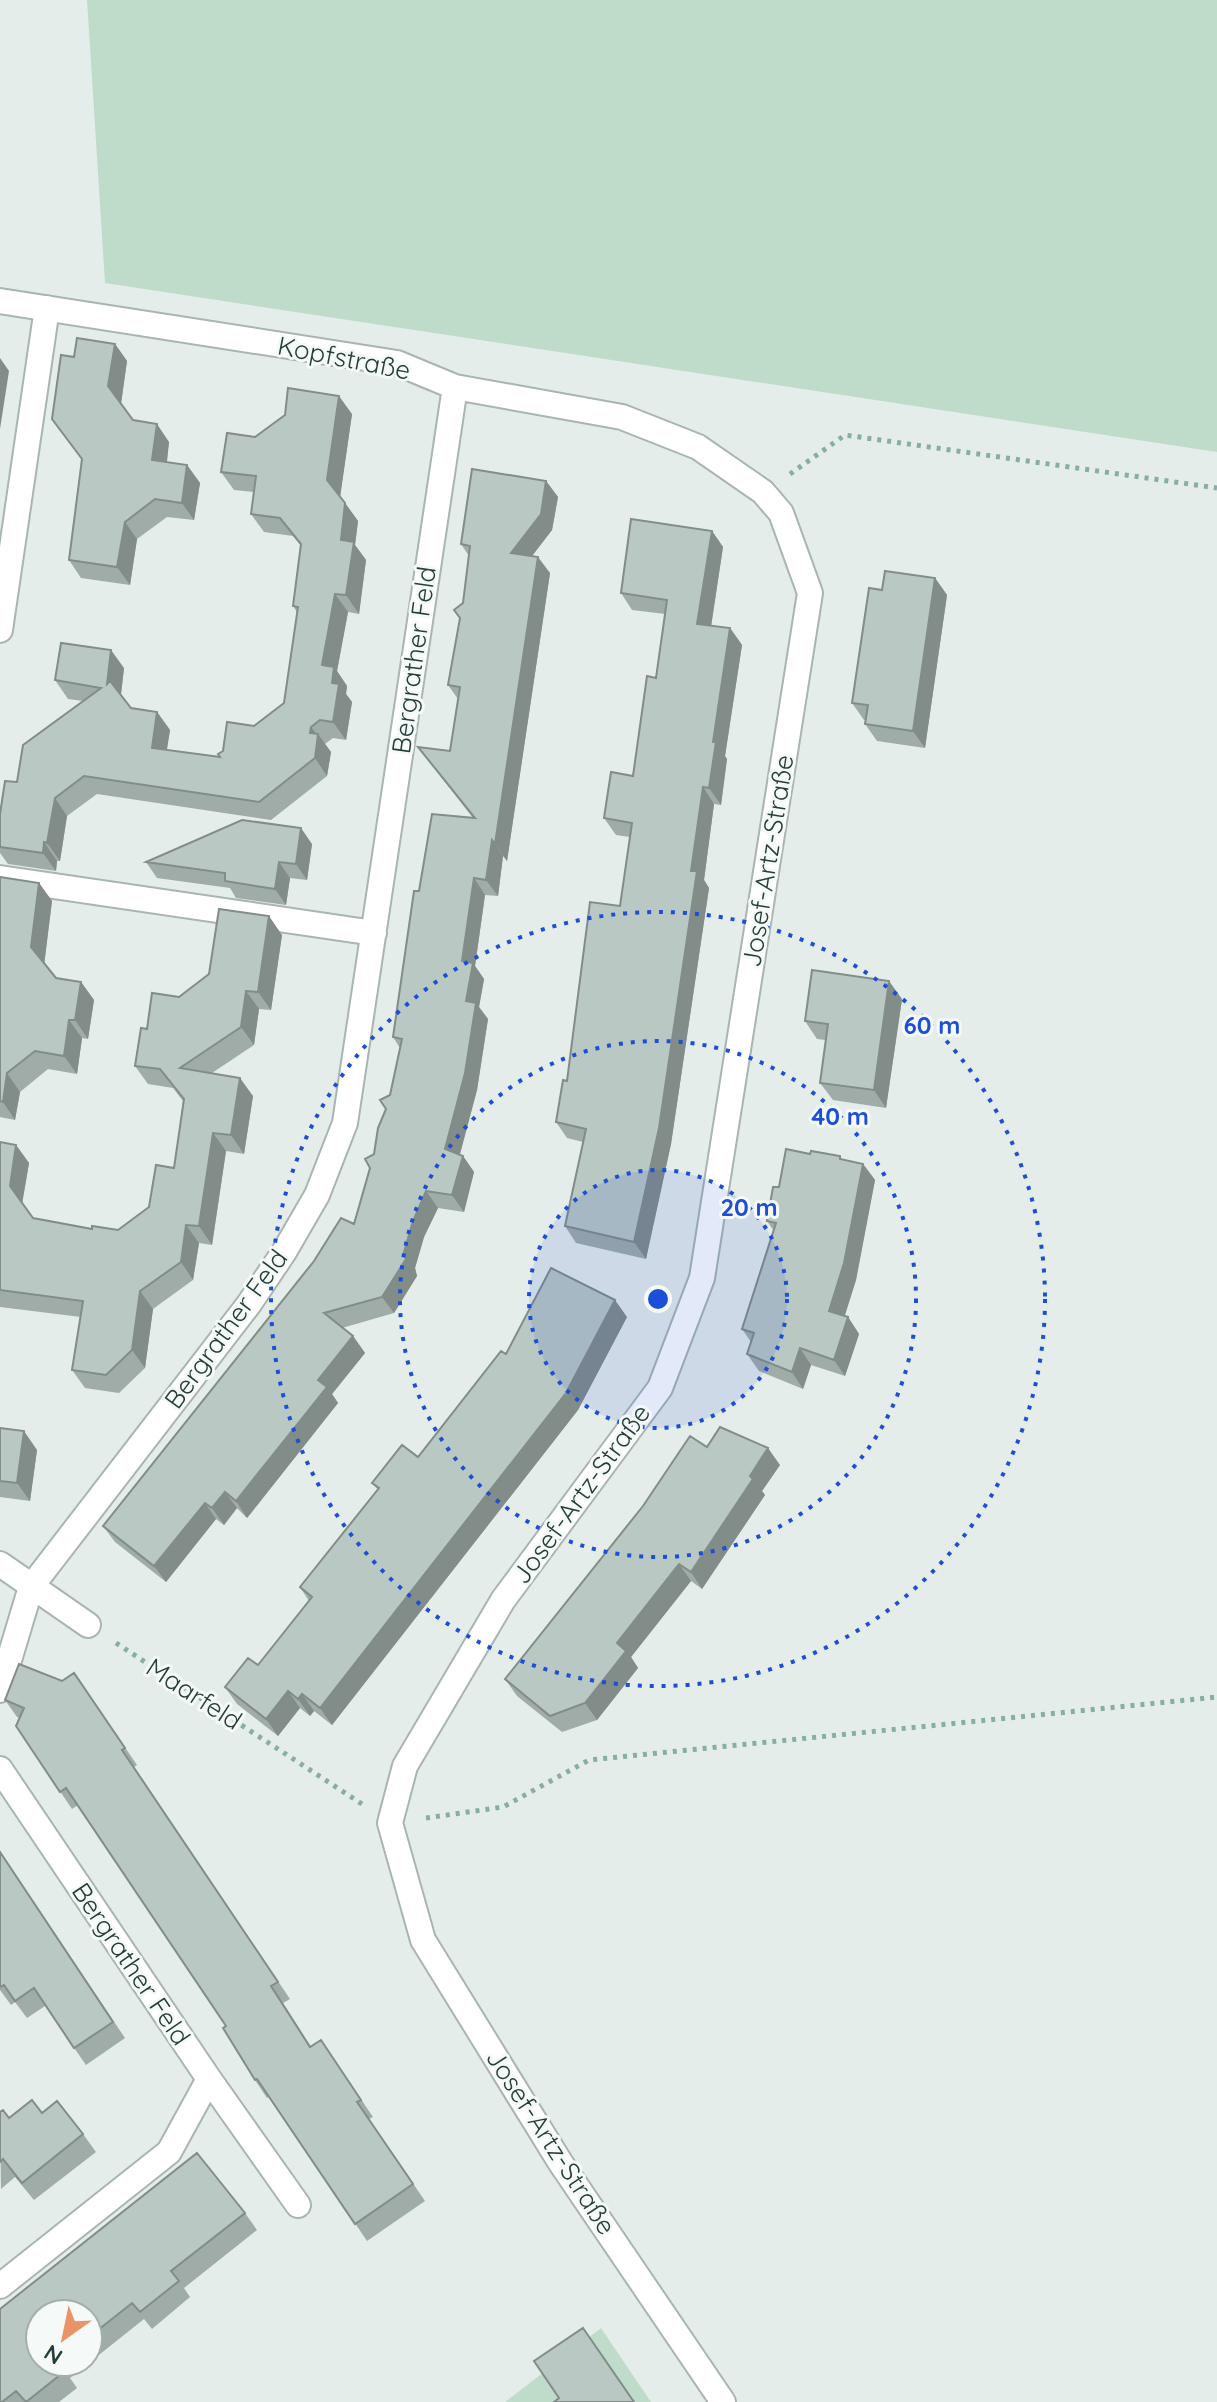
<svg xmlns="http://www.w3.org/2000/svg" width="1217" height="2402" viewBox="0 0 1217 2402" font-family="Quicksand,sans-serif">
<rect width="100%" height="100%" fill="#e5edea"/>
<path fill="#bfdcca" d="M 87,0 L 1217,0 L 1217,452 L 105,283 Z
M 601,2328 L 651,2402 L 505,2402 Z"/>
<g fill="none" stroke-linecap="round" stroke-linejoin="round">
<g stroke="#a8b5b1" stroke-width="28">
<path id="street" d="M 0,301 L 397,363 L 455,387 L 622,417 L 698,447 L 763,492 L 781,513 L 810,593 L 702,1278 L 660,1388 L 503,1600 L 405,1766 L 390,1823 L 423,1940 L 560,2162 L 723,2402
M 0,630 L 47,308
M 0,878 L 374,933
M 0,1564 L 88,1625
M 0,1690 L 31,1587 L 249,1304 L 284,1252 L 317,1195 L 345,1123 L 455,387
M 0,1769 L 209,2079
M 0,2286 L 169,2152 L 209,2079 L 298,2205"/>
</g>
<path stroke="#87aea6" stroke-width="5" stroke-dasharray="4 6" stroke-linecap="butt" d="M 790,474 L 845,435 L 1217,488
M 116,1643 L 362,1804
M 426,1818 L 503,1807 L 589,1760 L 1217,1697"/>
<use href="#street" stroke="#fff" stroke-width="24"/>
</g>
<path fill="#a0aca8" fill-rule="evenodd" d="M 115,344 L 127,361 L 121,403 L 133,420 L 169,442 L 167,462 L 187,465 L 200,483 L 194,520 L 167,517 L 137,539 L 130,585 L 81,578 L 69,560 L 82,460 L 74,357 Z
M 352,414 L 340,496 L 358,521 L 355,545 L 366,560 L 359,614 L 348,612 L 337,671 L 347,686 L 346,694 L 352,702 L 346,740 L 333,738 L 325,744 L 331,752 L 327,776 L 271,820 L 97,794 L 67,816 L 60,861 L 57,861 L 56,871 L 8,864 L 0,853 L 0,814 L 17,782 L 83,701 L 68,699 L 55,680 L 124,668 L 121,695 L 131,708 L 157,712 L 170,730 L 167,750 L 220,757 L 254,726 L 284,703 L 297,612 L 293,606 L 301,546 L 293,536 L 264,532 L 251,514 L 254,492 L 234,490 L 221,472 L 255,437 Z
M 546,481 L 558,497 L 552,530 L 532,556 L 550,573 L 507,861 L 503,856 L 498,896 L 485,895 L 475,966 L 484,979 L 479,1007 L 488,1019 L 477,1090 L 460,1154 L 463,1156 L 474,1172 L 464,1212 L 438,1208 L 424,1237 L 415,1268 L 417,1276 L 394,1313 L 342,1328 L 353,1336 L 365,1353 L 332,1394 L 338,1403 L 247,1518 L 237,1508 L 224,1525 L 216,1519 L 166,1582 L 115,1542 L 103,1526 L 354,1224 L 390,1095 L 400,1048 L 393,1037 L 419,891 L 473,818 L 418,747 L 450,751 L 458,699 L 448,685 L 463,603 L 469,556 L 461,544 Z
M 712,531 L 723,547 L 711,626 L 730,628 L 742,645 L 725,756 L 727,759 L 721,805 L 714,804 L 704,880 L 709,888 L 671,1144 L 646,1259 L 576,1243 L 565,1226 L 583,1142 L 567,1138 L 556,1122 L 620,906 L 630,837 L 616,835 L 604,818 L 633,776 L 656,678 L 665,614 L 632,610 L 621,593 Z
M 935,578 L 947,595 L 925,748 L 877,741 L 865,724 L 866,720 L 864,720 L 852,703 L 882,590 Z
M 312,844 L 307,880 L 290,878 L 286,905 L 236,898 L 230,888 L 157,878 L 146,862 Z
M 0,877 L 39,883 L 52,901 L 44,964 L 56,978 L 81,982 L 94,1000 L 88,1039 L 82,1038 L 77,1074 L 48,1069 L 20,1092 L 15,1120 L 0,1117 Z
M 282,935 L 271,1010 L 259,1009 L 254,1045 L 212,1073 L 253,1096 L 244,1154 L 226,1151 L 212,1245 L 199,1243 L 193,1280 L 153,1309 L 145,1368 L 119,1393 L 85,1388 L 72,1370 L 81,1317 L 0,1307 L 0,1142 L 16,1145 L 29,1163 L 22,1204 L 33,1218 L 92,1229 L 118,1230 L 149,1207 L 174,1168 L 183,1101 L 173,1088 L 148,1084 L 135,1066 L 147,1029 L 179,997 Z
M 902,999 L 886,1108 L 833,1100 L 820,1083 L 826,1040 L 817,1039 L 805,1021 Z
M 843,1160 L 863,1164 L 875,1180 L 856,1280 L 844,1316 L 848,1317 L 859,1334 L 845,1376 L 811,1365 L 803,1389 L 759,1371 L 747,1354 L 751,1342 L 742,1329 L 774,1231 L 767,1221 L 779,1187 Z
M 627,1317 L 578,1410 L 332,1725 L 314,1711 L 310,1716 L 300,1708 L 278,1736 L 237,1704 L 225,1687 L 258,1665 L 309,1601 L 300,1587 L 378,1490 L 372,1483 L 418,1457 L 506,1354 Z
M 0,1428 L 37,1450 L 30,1501 L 0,1497 Z
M 707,1447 L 780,1465 L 762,1491 L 765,1495 L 702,1589 L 691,1581 L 631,1657 L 638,1668 L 597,1720 L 562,1732 L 517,1696 L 505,1679 Z
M 74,1673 L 137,1765 L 134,1767 L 290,1999 L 283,2003 L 311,2047 L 321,2040 L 373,2117 L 369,2119 L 425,2201 L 367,2241 L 269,2096 L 267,2098 L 255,2080 L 226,2026 L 78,1805 L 72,1809 L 16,1726 L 20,1718 L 17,1717 L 5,1700 L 62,1681 Z
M 0,1851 L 125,2038 L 86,2065 L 45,2006 L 27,2018 L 15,2002 L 11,2005 L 0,1990 Z
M 0,2112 L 9,2118 L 42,2113 L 83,2134 L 96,2152 L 34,2200 L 15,2177 L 1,2189 Z
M 197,2153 L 245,2213 L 257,2230 L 184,2288 L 190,2297 L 152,2329 L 144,2319 L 70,2378 L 77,2388 L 59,2402 L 0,2402 L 0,2309 ZM 40,2314 L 88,2314 L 88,2362 L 40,2362 Z"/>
<path fill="#828c88" d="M 115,344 L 127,361 L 121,404 L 108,386 Z
M 0,358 L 9,371 L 0,429 Z
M 339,396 L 352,414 L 340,498 L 327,480 Z
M 157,424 L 169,442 L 165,477 L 152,460 Z
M 187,465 L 200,483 L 194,520 L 182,503 Z
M 546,481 L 558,497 L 552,530 L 522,569 L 511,553 Z
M 345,503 L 358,521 L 355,545 L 366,560 L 359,614 L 346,595 L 341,540 Z
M 125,522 L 137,539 L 130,585 L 117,567 Z
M 712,531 L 723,547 L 709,640 L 697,624 Z
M 538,557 L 550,573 L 507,861 L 495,844 Z
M 935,578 L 947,595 L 925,748 L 913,731 Z
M 335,594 L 348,612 L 337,671 L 347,686 L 346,694 L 352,702 L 346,740 L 333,722 L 322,665 Z
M 730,628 L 742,645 L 725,756 L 727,759 L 721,805 L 709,788 L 713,742 Z
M 111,650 L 124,668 L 120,702 L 107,684 Z
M 157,712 L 170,730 L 164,766 L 152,748 Z
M 311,727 L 318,736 L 318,734 L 331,752 L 327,776 L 315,758 L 310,733 Z
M 703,787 L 714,804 L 704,880 L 709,888 L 671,1144 L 646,1259 L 634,1242 Z
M 55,798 L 67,816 L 60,861 L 47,843 Z
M 301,828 L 312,844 L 307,880 L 296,864 Z
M 492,840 L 503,856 L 498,896 L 486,880 Z
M 44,842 L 57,861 L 56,871 L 43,853 Z
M 279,862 L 290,878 L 286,905 L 275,889 Z
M 474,878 L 485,895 L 475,966 L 484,979 L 479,1007 L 488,1019 L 477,1090 L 457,1165 L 445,1149 L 462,961 Z
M 39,883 L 52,901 L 44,966 L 31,947 Z
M 269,916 L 282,935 L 271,1010 L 258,992 Z
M 889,981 L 902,999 L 886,1108 L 874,1090 Z
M 81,982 L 94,1000 L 88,1039 L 75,1020 Z
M 246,991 L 259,1009 L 254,1045 L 241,1027 Z
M 69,1020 L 82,1038 L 77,1074 L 64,1056 Z
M 7,1073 L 20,1092 L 15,1120 L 3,1102 Z
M 240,1078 L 253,1096 L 244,1154 L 231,1135 Z
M 213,1133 L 226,1151 L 212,1245 L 199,1226 Z
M 16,1145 L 29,1163 L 22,1204 L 10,1186 Z
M 463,1156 L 474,1172 L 464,1212 L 452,1195 Z
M 863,1164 L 875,1180 L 856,1280 L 841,1328 L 829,1311 Z
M 426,1191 L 438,1208 L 424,1237 L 415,1268 L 417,1276 L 394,1313 L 382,1297 L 404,1252 L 413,1221 Z
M 186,1225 L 199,1243 L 193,1280 L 181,1262 Z
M 140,1291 L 153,1309 L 145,1368 L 132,1350 Z
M 615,1300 L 627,1317 L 578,1410 L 332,1725 L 320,1708 Z
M 848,1317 L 859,1334 L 845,1376 L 834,1360 Z
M 353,1336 L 365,1353 L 332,1394 L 338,1403 L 247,1518 L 236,1501 L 318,1380 Z
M 800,1348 L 811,1365 L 803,1389 L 792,1372 Z
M 24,1431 L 37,1450 L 30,1501 L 17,1483 Z
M 768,1448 L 780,1465 L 762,1491 L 765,1495 L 702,1589 L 691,1572 L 750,1476 Z
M 225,1492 L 237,1508 L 224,1525 L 212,1508 Z
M 205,1503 L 216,1519 L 166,1582 L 154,1566 Z
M 679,1564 L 691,1581 L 631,1657 L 638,1668 L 597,1720 L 585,1703 L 617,1643 Z
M 288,1691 L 300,1708 L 278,1736 L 266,1719 Z
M 302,1694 L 314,1711 L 310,1716 L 298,1699 Z"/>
<path fill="#bac8c3" stroke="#828c88" stroke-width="2" d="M 77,338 L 115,344 L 108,386 L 133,420 L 157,424 L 152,460 L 187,465 L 182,503 L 155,499 L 125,522 L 117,567 L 69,560 L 82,459 L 52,419 L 61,355 L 74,357 Z
M 288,388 L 339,396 L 327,480 L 345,503 L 341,540 L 354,542 L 346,595 L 335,594 L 322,665 L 334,667 L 332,683 L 339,684 L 333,722 L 320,720 L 311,727 L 310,733 L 318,734 L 315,758 L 259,802 L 84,776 L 55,798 L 47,843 L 44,842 L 43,853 L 0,847 L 0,814 L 5,781 L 17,782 L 23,745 L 101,688 L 55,680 L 61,643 L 111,650 L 107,684 L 110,681 L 131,708 L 157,712 L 152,748 L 220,757 L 218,754 L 223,751 L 227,722 L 254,726 L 284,703 L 298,607 L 293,606 L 301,544 L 280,518 L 251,514 L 256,476 L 221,472 L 227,433 L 255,437 L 285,415 Z
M 472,469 L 546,481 L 541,514 L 511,553 L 538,557 L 495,844 L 492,840 L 486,880 L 474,878 L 462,961 L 473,963 L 466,1001 L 476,1003 L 465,1073 L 445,1149 L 463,1156 L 452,1195 L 426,1191 L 413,1221 L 404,1252 L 406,1259 L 382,1297 L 324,1313 L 353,1336 L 318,1380 L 327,1387 L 236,1501 L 225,1492 L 212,1508 L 205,1503 L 154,1566 L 103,1526 L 314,1261 L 341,1218 L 354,1224 L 370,1168 L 365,1159 L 374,1154 L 378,1128 L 386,1109 L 380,1100 L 390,1095 L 402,1039 L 393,1037 L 414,891 L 419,891 L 432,814 L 475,818 L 418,747 L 450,751 L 460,687 L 448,685 L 460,618 L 454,610 L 463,603 L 470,546 L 461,544 Z
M 631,519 L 712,531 L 697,624 L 730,628 L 713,742 L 716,742 L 709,788 L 703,787 L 691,871 L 697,871 L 659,1128 L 634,1242 L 565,1226 L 586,1129 L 556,1122 L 563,1080 L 567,1081 L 590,902 L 620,906 L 632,823 L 604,818 L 611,772 L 633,776 L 647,676 L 656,678 L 667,600 L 621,593 Z
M 885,571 L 935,578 L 913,731 L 865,724 L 868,705 L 852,703 L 869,588 L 882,590 Z
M 242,820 L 301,828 L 296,864 L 279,862 L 275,889 L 225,881 L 225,873 L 146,862 Z
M 0,877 L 39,883 L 31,947 L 56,978 L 81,982 L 75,1020 L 69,1020 L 64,1056 L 35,1051 L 7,1073 L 3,1102 L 0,1101 Z
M 219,909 L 269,916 L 258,992 L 246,991 L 241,1027 L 180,1068 L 240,1078 L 231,1135 L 213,1133 L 199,1226 L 186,1225 L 181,1262 L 140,1291 L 132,1350 L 106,1375 L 72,1370 L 83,1301 L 0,1290 L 0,1142 L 16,1145 L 10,1186 L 33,1218 L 92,1229 L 92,1226 L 118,1230 L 149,1207 L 156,1165 L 174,1168 L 184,1099 L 160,1069 L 135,1066 L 141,1028 L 147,1029 L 152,993 L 179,997 L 209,974 Z
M 812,970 L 889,981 L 874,1090 L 820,1083 L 828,1024 L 805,1021 Z
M 786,1149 L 810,1154 L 811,1151 L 840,1156 L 840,1159 L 863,1164 L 844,1263 L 829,1311 L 848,1317 L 834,1360 L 800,1348 L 792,1372 L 747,1354 L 754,1333 L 742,1329 L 776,1223 L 767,1221 L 773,1187 L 779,1187 Z
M 551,1268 L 615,1300 L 566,1393 L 320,1708 L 302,1694 L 298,1699 L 288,1691 L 266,1719 L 225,1687 L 248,1658 L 258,1665 L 312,1597 L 300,1587 L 379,1488 L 372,1483 L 402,1445 L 418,1457 L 501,1351 L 506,1354 Z
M 720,1427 L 768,1448 L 750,1476 L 753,1479 L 691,1572 L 679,1564 L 617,1643 L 626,1651 L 585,1703 L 550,1716 L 505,1679 L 643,1506 L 690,1436 L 707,1447 Z
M 0,1428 L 24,1431 L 17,1483 L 0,1481 Z
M 19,1664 L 62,1681 L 74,1673 L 125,1748 L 122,1750 L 278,1982 L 271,1986 L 310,2047 L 321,2040 L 361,2100 L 357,2102 L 413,2184 L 355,2224 L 257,2079 L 255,2080 L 223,2028 L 226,2026 L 66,1788 L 60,1792 L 16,1726 L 24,1708 L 5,1700 Z
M 0,1852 L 113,2022 L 74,2048 L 34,1988 L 15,2001 L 4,1985 L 0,1987 Z
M 32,2100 L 42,2113 L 57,2101 L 83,2134 L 22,2183 L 3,2159 L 0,2162 L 0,2112 L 3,2110 L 9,2118 Z
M 197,2153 L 245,2213 L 171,2271 L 179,2281 L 140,2312 L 132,2303 L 88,2338 L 88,2314 L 40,2314 L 40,2362 L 57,2362 L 65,2371 L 26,2402 L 16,2391 L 2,2402 L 0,2402 L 0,2309 Z
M 583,2328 L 634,2402 L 554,2402 L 559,2398 L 534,2361 Z"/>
<circle cx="658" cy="1299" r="129" fill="#1d4ed8" fill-opacity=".12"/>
<g fill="none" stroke="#1d4ed8" stroke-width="4" stroke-dasharray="4 8">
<circle cx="658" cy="1299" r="129"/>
<circle cx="658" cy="1299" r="258"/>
<circle cx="658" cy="1299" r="387"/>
</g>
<g text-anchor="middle" stroke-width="6" stroke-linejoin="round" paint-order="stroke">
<g font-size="26" fill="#253e39" stroke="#f5faf8">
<text transform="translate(344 358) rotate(11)" y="9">Kopfstraße</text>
<text transform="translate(414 660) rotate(-82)" y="9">Bergrather Feld</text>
<text transform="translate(768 861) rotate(-81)" y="9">Josef-Artz-Straße</text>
<text transform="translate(226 1329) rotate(-54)" y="9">Bergrather Feld</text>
<text transform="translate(581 1494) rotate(-54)" y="9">Josef-Artz-Straße</text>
<text transform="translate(194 1694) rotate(33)" y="9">Maarfeld</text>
<text transform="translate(131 1964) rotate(56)" y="9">Bergrather Feld</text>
<text transform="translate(551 2142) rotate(57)" y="9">Josef-Artz-Straße</text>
</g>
</g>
<circle cx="658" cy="1299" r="12" fill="#1d4ed8" stroke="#f5faf8" stroke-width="4"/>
<g font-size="24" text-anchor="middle" font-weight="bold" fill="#1d4ed8" stroke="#f5faf8" stroke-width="6" stroke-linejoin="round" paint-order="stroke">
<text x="932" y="1034">60 m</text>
<text x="840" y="1125">40 m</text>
<text x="749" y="1216">20 m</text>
</g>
<g transform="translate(64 2338) rotate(213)"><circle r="38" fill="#f5faf8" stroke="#a2afac" stroke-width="2"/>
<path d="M0-6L14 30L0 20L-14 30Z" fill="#e99367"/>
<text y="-12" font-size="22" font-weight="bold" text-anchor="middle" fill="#253e39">N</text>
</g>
</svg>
